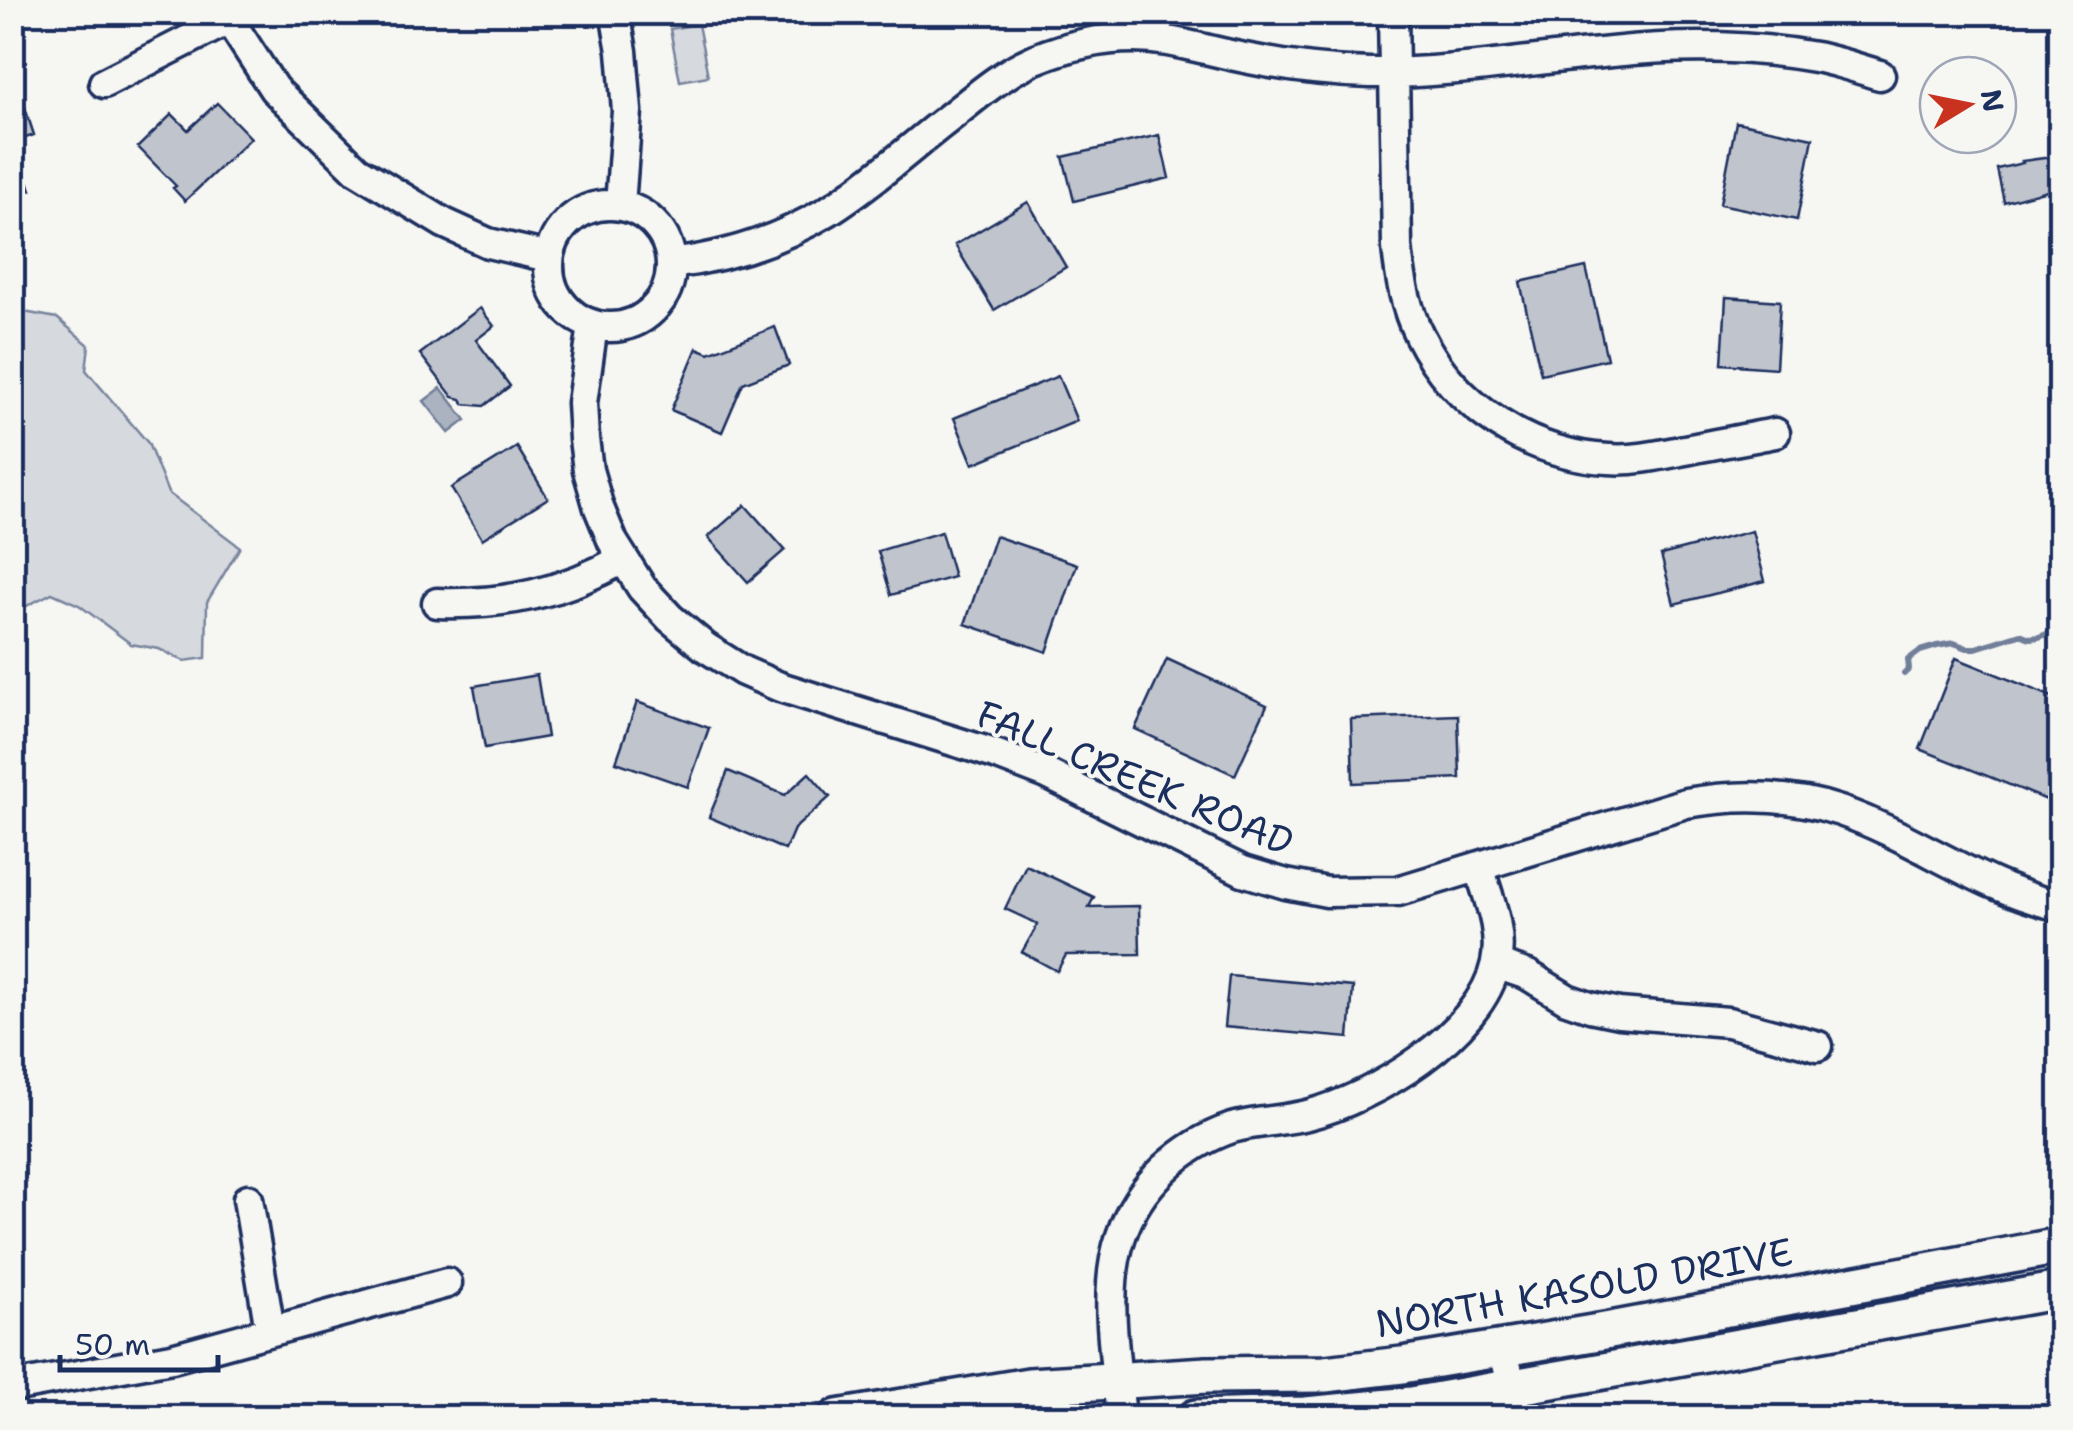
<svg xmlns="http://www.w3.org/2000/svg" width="2073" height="1430" viewBox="0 0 2073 1430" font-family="'Shantell Sans',sans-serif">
<rect width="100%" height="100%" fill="#f6f6f2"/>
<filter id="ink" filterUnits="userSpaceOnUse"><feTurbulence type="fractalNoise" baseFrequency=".01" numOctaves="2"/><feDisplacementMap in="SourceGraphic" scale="20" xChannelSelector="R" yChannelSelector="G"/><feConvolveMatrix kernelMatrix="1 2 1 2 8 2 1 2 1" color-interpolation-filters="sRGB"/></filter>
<g filter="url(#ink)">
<path fill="#d6d9dd" stroke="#78849e" stroke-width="2.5" d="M 698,24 L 708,76 L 680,81 L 670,29 Z
M 13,310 L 57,318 L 89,345 L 86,370 L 148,443 L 168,493 L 240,547 L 207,602 L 206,658 L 184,661 L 159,649 L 131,644 L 79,605 L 52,593 L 13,613 Z"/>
<path fill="#abb2c0" stroke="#717e99" stroke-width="2.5" d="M 441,388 L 466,420 L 449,433 L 424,401 Z"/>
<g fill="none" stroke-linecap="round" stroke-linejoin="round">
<path stroke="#717e99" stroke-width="6" d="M 1904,674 L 1909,669 L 1908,660 L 1920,651 L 1937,646 L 1954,643 L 1967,648 L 1976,648 L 2020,634 L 2030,638 L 2039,637 L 2060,629"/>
</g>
<path fill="#c0c4cd" stroke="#1b2f5e" stroke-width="2.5" d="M 16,80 L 34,135 L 12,143 L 12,81 Z
M 217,103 L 251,138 L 185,201 L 173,188 L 176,186 L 138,147 L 172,114 L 188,130 Z
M 1736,122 L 1813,138 L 1797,220 L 1720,204 Z
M 1159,135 L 1169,178 L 1074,201 L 1063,157 Z
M 16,144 L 31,190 L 12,196 L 12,145 Z
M 2060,156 L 2060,194 L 2047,190 L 2004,202 L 1997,169 L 2023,163 L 2022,161 Z
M 1028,202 L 1066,267 L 994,310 L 955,245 Z
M 1586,267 L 1607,359 L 1541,374 L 1520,282 Z
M 1726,297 L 1780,301 L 1776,368 L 1722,364 Z
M 480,308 L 494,326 L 476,340 L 510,386 L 484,406 L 464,404 L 461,399 L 453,397 L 420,354 Z
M 775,327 L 789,365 L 743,383 L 722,432 L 671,410 L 697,348 L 709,353 Z
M 1058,376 L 1077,421 L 973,464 L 954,418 Z
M 517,447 L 548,498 L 482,539 L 451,488 Z
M 745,505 L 785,550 L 748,582 L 708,537 Z
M 1752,531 L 1765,581 L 1674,604 L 1661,555 Z
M 941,532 L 954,577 L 891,595 L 878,551 Z
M 995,536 L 1077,564 L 1047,652 L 965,624 Z
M 1956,658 L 2060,700 L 2060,767 L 2047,800 L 1920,749 Z
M 1167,659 L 1267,705 L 1235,775 L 1135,729 Z
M 537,675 L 547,737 L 485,748 L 474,686 Z
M 637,702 L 709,728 L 688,787 L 616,762 Z
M 1458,715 L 1460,778 L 1353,783 L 1351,719 Z
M 728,771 L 785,795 L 809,773 L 830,797 L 794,829 L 785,850 L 709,817 Z
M 1026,865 L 1094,897 L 1089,907 L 1139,906 L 1140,954 L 1066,955 L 1057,971 L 1022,952 L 1038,924 L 1005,909 Z
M 1229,976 L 1353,987 L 1349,1038 L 1224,1027 Z"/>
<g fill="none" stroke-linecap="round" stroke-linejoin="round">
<g stroke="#1b2f5e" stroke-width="35">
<path id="minor" d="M 224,12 L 274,89 L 357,170 L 444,223 L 488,243 L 549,257
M 615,12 L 622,51 L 627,111 L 620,205
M 1393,12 L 1397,247 C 1400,277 1405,307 1419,335 C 1455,407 1529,455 1609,459 C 1634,461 1660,455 1685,450 C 1715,444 1745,439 1775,433
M 104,83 L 228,20
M549 266a61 61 0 1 1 122 0a61 61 0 1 1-122 0Z
M 671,264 C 726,257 780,240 828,211 C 866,187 901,156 936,128 C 968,104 998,75 1035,59 C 1077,42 1123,33 1168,41 C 1196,46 1222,54 1250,59 C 1289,67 1330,72 1370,73 C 1450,74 1531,59 1611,52 C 1677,45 1749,45 1815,57 C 1837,61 1859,69 1880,75
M 593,325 L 582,403 L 584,439 L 588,470 L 599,508 L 613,542 L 642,588 L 670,618 L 705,647 L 743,671 L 780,687 L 995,754 L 1047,774 L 1243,871 L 1286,884 L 1327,892 L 1398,891 L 1686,803 C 1738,794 1789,794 1840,811 C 1916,837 1981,889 2060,906
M 437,603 C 506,605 562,593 623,559
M 1496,964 L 1528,975 L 1567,999 L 1590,1007 L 1619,1013 L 1728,1022 L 1818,1046
M 248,1199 L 270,1330
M 1503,1348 L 1517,1418
M 12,1387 L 172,1358 L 447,1283
M 1121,1418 C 1116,1361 1102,1290 1121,1236 C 1138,1185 1182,1145 1232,1128 C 1256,1121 1283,1121 1307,1115 C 1373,1099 1481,1034 1496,963 C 1503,931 1488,897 1479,867"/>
</g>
<g stroke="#1b2f5e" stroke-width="42">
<path id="major" d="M 837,1418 L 1029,1386 L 1207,1375 L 1325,1374 L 1402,1365 L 1605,1331 L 2060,1246
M 1196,1418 L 1306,1415 L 1412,1405 L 2060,1290"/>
</g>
<use href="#minor" stroke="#f6f6f2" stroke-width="28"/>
<use href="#major" stroke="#f6f6f2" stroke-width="35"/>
</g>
</g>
<g text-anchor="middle" stroke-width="8" stroke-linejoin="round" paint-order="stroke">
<g font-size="38" fill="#1b2f5e" stroke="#f6f6f2">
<text transform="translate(1135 778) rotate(23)" y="13">FALL CREEK ROAD</text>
<text transform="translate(1584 1288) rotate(-10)" y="13">NORTH KASOLD DRIVE</text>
</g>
</g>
<rect width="2073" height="1430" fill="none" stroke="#f6f6f2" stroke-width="50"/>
<rect x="25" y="25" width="2023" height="1380" fill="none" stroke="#1b2f5e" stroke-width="4" filter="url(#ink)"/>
<g transform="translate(1968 105) rotate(80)"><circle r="48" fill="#f6f6f2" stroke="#9ea6b7" stroke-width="2.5"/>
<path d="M0-8L18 38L0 25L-18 38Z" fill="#c8321e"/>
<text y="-15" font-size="28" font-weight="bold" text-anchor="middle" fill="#1b2f5e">N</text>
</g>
<path d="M60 1355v15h158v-15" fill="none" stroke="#1b2f5e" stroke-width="5"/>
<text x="75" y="1355" font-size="30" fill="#1b2f5e" stroke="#f6f6f2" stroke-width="8" paint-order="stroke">50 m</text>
</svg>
